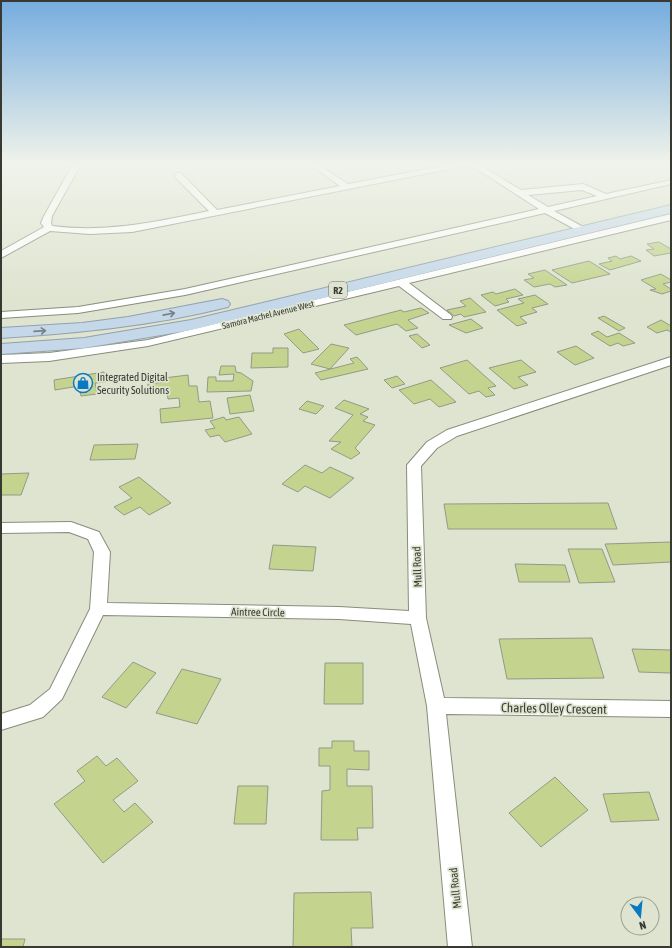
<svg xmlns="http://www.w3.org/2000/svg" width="672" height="948" viewBox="0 0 672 948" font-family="'Asap Condensed',sans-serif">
<rect width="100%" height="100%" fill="#dee4d0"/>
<path fill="#c4d48e" stroke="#949986" d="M 659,242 L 671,249 L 671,253 L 654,256 L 646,250 L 654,249 L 647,244 Z
M 616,256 L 620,259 L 631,256 L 641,261 L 610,270 L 599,264 L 612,261 L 608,258 Z
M 589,261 L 610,274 L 572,283 L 552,270 Z
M 545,270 L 567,285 L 555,287 L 550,284 L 534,287 L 524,280 L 534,278 L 528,274 Z
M 661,274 L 671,280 L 671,282 L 663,284 L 671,289 L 671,291 L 662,294 L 650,290 L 656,289 L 641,280 Z
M 515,289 L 523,295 L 506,299 L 509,302 L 495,306 L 481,295 L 493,292 L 496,294 Z
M 535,295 L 548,304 L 532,308 L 537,312 L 520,317 L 527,323 L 517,326 L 497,310 L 524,303 L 518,299 Z
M 470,298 L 486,312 L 464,317 L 461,314 L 454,316 L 447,310 L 466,306 L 460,301 Z
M 421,308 L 429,313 L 408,320 L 418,328 L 406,331 L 397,324 L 356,335 L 344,325 L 401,310 L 404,312 Z
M 604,316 L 625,328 L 619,331 L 598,318 Z
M 471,319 L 483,328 L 466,333 L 449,325 Z
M 661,320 L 671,326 L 671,332 L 667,330 L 657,333 L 647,327 Z
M 299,329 L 319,349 L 303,353 L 284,334 Z
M 598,331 L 607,337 L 619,333 L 635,343 L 623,346 L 618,343 L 610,346 L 591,334 Z
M 417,334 L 430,345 L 422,348 L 409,336 Z
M 331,344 L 349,348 L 330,369 L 311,364 Z
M 576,346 L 594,358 L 575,365 L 557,352 Z
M 273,348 L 288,348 L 288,367 L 251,368 L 252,353 L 273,353 Z
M 357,357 L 368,369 L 321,380 L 315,373 L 354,363 L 350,359 Z
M 467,360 L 496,386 L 488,388 L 495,395 L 486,397 L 479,391 L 469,394 L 440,368 Z
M 521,360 L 536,372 L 518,377 L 528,385 L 514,389 L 489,368 Z
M 221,366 L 235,366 L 236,372 L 241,373 L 253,381 L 251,391 L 207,392 L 208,377 L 216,377 L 216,381 L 233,381 L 234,374 L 219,375 Z
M 104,372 L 106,382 L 95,383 L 97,394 L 81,396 L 79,386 L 55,390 L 54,380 Z
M 188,375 L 189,386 L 197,386 L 199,402 L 210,401 L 213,418 L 161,423 L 160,409 L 180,407 L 179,398 L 168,399 L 167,392 L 148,394 L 148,384 L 164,382 L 164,378 Z
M 397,376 L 405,384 L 392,388 L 384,380 Z
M 431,380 L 456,402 L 439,407 L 430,399 L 414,404 L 399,390 Z
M 250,395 L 254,411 L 230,414 L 227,398 Z
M 344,400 L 369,409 L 360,414 L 368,417 L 363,421 L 375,425 L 355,448 L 360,453 L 351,459 L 331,449 L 341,442 L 329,441 L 353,415 L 335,408 Z
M 307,401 L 324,406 L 316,414 L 299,409 Z
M 224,417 L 226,420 L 239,417 L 252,434 L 225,442 L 219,435 L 210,437 L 205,430 L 215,428 L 210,421 Z
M 138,444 L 135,459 L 90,460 L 94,445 Z
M 305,465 L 322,473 L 330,467 L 354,478 L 330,498 L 305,486 L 298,492 L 282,484 Z
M 29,473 L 21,495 L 1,495 L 1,474 Z
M 139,477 L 171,503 L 149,515 L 140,507 L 124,515 L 114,507 L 132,498 L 119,487 Z
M 608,503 L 617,529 L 448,529 L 444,504 Z
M 671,542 L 671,562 L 613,565 L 605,544 Z
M 273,545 L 316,547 L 313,571 L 269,569 Z
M 568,549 L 602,549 L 615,582 L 579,583 Z
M 515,564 L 565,565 L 570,582 L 519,582 Z
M 592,638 L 604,678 L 507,679 L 499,639 Z
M 632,649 L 671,650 L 671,673 L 639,672 Z
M 133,662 L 156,673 L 126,708 L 102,697 Z
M 325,663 L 363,663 L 363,704 L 324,704 Z
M 182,669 L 221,679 L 197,724 L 156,713 Z
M 332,741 L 354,741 L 354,751 L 369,751 L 369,770 L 347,769 L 347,786 L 372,786 L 373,828 L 357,828 L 358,840 L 321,840 L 322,791 L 330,790 L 330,766 L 319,766 L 319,748 L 332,748 Z
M 97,756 L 106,766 L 117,758 L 138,781 L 113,800 L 124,812 L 135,803 L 153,822 L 103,863 L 54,804 L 85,781 L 77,771 Z
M 555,777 L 588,810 L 541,847 L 509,813 Z
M 238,786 L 268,786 L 266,824 L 234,824 Z
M 649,792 L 659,820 L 611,822 L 603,794 Z
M 371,892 L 373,928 L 351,928 L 352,947 L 293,947 L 294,893 Z
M 1,939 L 25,939 L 23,947 L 1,947 Z"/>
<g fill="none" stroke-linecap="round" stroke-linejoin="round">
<g stroke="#888d7b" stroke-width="2">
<path id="minor" d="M 73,164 L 81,164 L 52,216 L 51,223 L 52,226 C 107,233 155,222 209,211 L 175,177 L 175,173 L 181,173 L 217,210 L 340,186 L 309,164 L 318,164 L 348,184 L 453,164 L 469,164 L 465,166 L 132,232 L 90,234 L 50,231 L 1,258 L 1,251 L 44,227 L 41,223 L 44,216 Z
M 469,164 L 478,164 L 521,190 L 583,184 L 606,194 L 671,180 L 671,184 L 554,211 L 585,228 L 587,230 L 582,233 L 545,213 L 185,295 L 78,313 L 1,318 L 1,312 L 78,307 L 185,289 L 539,209 ZM 582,190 L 597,196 L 548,207 L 528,195 Z
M 671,214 L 671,220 L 409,283 L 451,315 L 452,317 L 451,319 L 443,319 L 399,286 L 148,346 L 49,361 L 1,363 L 1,355 L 49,353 L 148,340 Z
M 671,357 L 671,365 L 457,436 L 437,448 L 421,466 L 426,618 L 444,698 L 671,701 L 671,717 L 446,714 L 472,947 L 448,947 L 427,706 L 411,624 L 339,619 L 103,615 L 62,699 L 43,717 L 1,730 L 1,714 L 30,705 L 50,689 L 90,609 L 94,552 L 88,539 L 69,532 L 1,533 L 1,523 L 71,522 L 99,532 L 110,552 L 107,603 L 339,607 L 409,611 L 407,465 L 427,442 L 447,430 Z"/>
</g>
<g stroke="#93a1aa" stroke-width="2">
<path id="highway" d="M 671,205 L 671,213 L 191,330 L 84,348 L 1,354 L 1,344 L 84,338 L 191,320 Z
M 222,299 L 228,301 L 230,304 L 228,307 C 153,326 77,333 1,338 L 1,328 L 82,323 L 128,317 Z"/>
</g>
<use href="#minor" fill="#fff" fill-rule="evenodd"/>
<use href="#highway" fill="#c4d8ea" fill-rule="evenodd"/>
</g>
<defs><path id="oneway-shaft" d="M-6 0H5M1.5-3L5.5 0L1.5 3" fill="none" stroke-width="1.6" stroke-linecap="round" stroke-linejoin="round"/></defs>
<g stroke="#778185">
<use href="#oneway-shaft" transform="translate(169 314) rotate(-11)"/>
<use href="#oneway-shaft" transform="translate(40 331) rotate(-4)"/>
</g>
<linearGradient id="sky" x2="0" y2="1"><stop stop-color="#75acdf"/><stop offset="0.55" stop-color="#f0f3ea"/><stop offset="1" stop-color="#f0f3ea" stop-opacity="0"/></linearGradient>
<rect width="672" height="297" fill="url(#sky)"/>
<defs>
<g id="shop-ring" transform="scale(1)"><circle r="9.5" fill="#dee4d0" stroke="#0979c3" stroke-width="1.5"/><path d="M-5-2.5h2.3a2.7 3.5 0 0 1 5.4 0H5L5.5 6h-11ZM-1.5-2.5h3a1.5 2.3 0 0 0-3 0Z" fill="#0979c3"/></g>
</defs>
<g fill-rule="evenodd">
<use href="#shop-ring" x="83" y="383"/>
</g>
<g text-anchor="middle" stroke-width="3.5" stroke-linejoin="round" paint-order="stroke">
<g font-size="9" fill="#383a32" stroke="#dee4d0">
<text transform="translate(268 315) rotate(-14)" y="3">Samora Machel Avenue West</text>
</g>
<rect fill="#dee4d0" stroke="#6a6d61" stroke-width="1" x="329" y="282" width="18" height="16" rx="3"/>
<g font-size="10" font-weight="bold" fill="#383a32">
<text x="338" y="294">R2</text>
</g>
<g font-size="11" fill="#383a32" stroke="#dee4d0" text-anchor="start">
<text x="97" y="381">Integrated Digital<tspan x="97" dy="13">Security Solutions</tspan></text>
</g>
<g font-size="11" fill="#383a32" stroke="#dee4d0">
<text transform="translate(417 567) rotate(-92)" y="4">Mull Road</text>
<text transform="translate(258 612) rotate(1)" y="4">Aintree Circle</text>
<text transform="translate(455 888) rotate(-96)" y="4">Mull Road</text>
</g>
<g font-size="13" fill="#383a32" stroke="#dee4d0">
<text transform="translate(554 708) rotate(1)" y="5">Charles Olley Crescent</text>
</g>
</g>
<rect width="672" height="948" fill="none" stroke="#383a32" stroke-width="4"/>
<g transform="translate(640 916) rotate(164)"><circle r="19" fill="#dee4d0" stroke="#9ca091"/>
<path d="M0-3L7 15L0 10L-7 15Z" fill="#0979c3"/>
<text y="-6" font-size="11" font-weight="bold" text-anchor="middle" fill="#383a32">N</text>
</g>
</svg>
